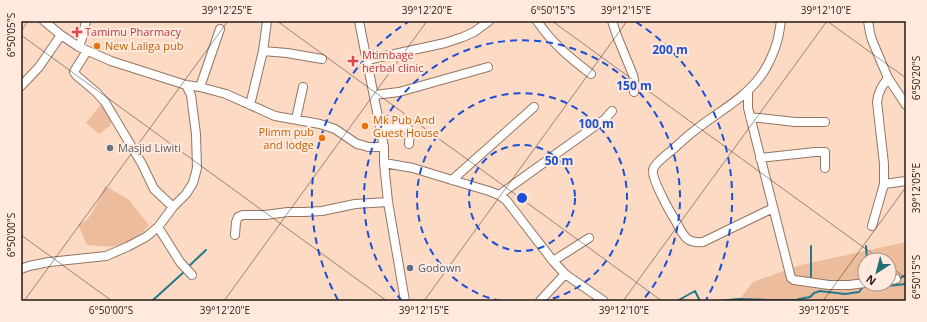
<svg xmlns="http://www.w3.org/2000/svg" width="927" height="322" viewBox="0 0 927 322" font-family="'Open Sans',sans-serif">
<rect width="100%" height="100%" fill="#fcdac4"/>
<path fill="#ecbc9d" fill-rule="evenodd" d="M 102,103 L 112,112 L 110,126 L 99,134 L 86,123 Z
M 105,186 L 128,199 L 149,225 C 144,230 139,236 133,240 C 120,249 101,246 87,245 L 78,224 C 80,223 83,223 84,222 C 91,218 102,194 105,186 Z
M 906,242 L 906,301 L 738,301 L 753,282 L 801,265 ZM 865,260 L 889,260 L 889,284 L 865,284 Z"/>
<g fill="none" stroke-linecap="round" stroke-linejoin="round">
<path stroke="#22788d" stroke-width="2" d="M 866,246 L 867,260
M 188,267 L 206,250
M 898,279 L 904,276
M 811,281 L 811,246
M 152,301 L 185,271
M 677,301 L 695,291 L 700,301
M 718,301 L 738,299 L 768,300 L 797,300 L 799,299 L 810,297 L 814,293 L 820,291 L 845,294 L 859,292 L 862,288 L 865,286 L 887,286 L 906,284"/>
<g stroke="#947562" stroke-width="10">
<path id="minor" d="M 44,21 L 61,35 L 79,47 L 111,61 L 186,85 L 200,87 L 226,94 L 275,116 L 320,124 L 335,129 L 357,144 L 362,145 L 368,147 L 384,147
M 359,21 L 384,147 L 384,163 L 388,202 L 405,301
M 537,21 C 552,43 570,58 591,74
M 612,21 L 617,36 L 633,75 L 635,85 L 634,92
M 868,21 L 870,33 L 872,40 L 888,78 L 906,105
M 79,47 L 82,38 L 86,21
M 87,51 L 75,70 L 74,72 L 77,76 L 96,92 L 105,102 L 142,164 L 154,189 L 173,207
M 263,51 L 287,53 L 322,59
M 367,60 L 445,43 L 463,37 L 474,32 L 489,21
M 21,86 L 39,67 L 61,35
M 200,87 L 220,29
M 748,91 L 748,108 L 791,278 L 794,280 L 829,285 L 849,285 L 865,283
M 374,95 L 399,92 L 488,67
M 250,105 L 263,51 L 267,21
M 750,117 L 795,122 L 825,122
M 296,119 L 303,87
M 381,129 C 387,128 404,123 408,128 C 411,132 409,140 409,144
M 760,158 L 815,152 L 825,152 L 825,168
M 384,163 L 413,168 L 452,180 L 489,191 L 499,195 L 506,200 L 553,261 L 565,274 L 604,301
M 452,180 L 534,107
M 884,184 L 906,181
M 499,195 L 595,126 L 605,119 L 612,111
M 773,208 L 703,242 C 685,244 683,234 675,220 C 670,212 651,178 653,170 C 654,164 666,155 671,151 C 679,144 686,137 694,131 C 716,113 743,100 760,77 C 767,68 774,53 777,42 C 779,35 780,28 781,21
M 872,226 L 884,184 L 884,164 L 877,102 C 878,92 882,86 888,78
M 158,227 L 180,262 L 192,275
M 235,235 L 236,222 L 238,217 L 243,215 L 265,215 L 288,212 L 304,212 L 322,211 L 355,204 L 388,202
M 553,261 L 589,238
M 21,269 L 29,266 L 49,262 L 106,256 L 127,247 L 146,237 L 158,227 L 173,207 L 186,194 L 193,183 L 197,168 L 196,134 L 191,95 L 186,85
M 889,281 L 896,279
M 540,301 L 565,274"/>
</g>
<use href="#minor" stroke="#fff" stroke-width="8"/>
</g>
<path fill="none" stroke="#271a12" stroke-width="1" stroke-opacity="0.45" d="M 277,21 L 662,301M 552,21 L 881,260M 827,21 L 906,78M 21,31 L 28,21M 21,35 L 387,301M 21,235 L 112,301M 889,266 L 906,278M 24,301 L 228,21M 224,301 L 427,21M 424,301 L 627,21M 623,301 L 827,21M 823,301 L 906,187"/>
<g fill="none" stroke="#1d4ed8" stroke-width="2" stroke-dasharray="7 5">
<circle cx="522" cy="198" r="53"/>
<path d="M501 301A105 105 0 1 1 543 301"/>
<path d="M402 301A158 158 0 1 1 642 301"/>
<path d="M338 300A210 210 0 0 1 408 22M636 22A210 210 0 0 1 706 300"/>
</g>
<g fill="#e0444e" stroke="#ffeadd" stroke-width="1.5">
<path d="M75 26h4v4h4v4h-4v4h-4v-4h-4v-4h4z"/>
<path d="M351 55h4v4h4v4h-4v4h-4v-4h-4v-4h4z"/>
</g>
<g fill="#e8710a" stroke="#ffeadd" stroke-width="1.5">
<circle cx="97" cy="46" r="4"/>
<circle cx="365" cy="126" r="4"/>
<circle cx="322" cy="138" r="4"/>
</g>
<circle fill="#6b7280" stroke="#ffeadd" stroke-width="1.5" cx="110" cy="148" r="4"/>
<circle fill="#5c6f8a" stroke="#ffeadd" stroke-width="1.5" cx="410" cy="268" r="4"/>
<g text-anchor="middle" stroke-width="4" stroke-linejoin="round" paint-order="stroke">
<g font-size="11" fill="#be3a42" stroke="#ffeadd" text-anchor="start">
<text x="85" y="36">Tamimu Pharmacy</text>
<text x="362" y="59">Mtimbage<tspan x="362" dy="13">herbal clinic</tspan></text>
</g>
<g font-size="11" fill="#c56008" stroke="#ffeadd" text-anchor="start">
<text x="105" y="50">New Laliga pub</text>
<text x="373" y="124">Mk Pub And<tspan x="373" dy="13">Guest House</tspan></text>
<text x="314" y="136" text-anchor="end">Plimm pub<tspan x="314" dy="13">and lodge</tspan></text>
</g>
<g font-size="11" fill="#5b616d" stroke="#ffeadd" text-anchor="start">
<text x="118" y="152">Masjid Liwiti</text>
</g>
<g font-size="11" fill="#4e5e75" stroke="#ffeadd" text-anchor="start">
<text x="418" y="272">Godown</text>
</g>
</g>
<circle cx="522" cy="198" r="6" fill="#1d4ed8" stroke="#ffeadd" stroke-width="2"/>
<g font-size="12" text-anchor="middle" font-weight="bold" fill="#1d4ed8" stroke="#ffeadd" stroke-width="4" stroke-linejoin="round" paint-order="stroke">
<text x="670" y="54">200 m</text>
<text x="634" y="90">150 m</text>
<text x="596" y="128">100 m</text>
<text x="559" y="165">50 m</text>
</g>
<rect width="927" height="322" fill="none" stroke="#ffeadd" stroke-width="44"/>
<g transform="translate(877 272) rotate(216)"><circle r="19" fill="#ffeadd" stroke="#a9978c"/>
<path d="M0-3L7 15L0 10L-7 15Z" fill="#246f73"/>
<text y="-6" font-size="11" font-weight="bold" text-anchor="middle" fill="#271a12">N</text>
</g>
<rect x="22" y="22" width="883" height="278" fill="none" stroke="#271a12" stroke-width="1.5"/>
<g font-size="10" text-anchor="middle" fill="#271a12">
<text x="227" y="14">39°12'25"E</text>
<text x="427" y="14">39°12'20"E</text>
<text x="553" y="14">6°50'15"S</text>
<text x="626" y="14">39°12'15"E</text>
<text x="826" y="14">39°12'10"E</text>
<text transform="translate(11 35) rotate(-90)" y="4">6°50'05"S</text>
<text transform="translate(916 78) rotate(-90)" y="4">6°50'20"S</text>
<text transform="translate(916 188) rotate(-90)" y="4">39°12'05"E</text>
<text transform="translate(11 235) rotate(-90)" y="4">6°50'00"S</text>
<text transform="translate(916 277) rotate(-90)" y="4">6°50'15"S</text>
<text x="111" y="314">6°50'00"S</text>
<text x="225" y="314">39°12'20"E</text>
<text x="424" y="314">39°12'15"E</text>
<text x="624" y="314">39°12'10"E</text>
<text x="824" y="314">39°12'05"E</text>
</g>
</svg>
